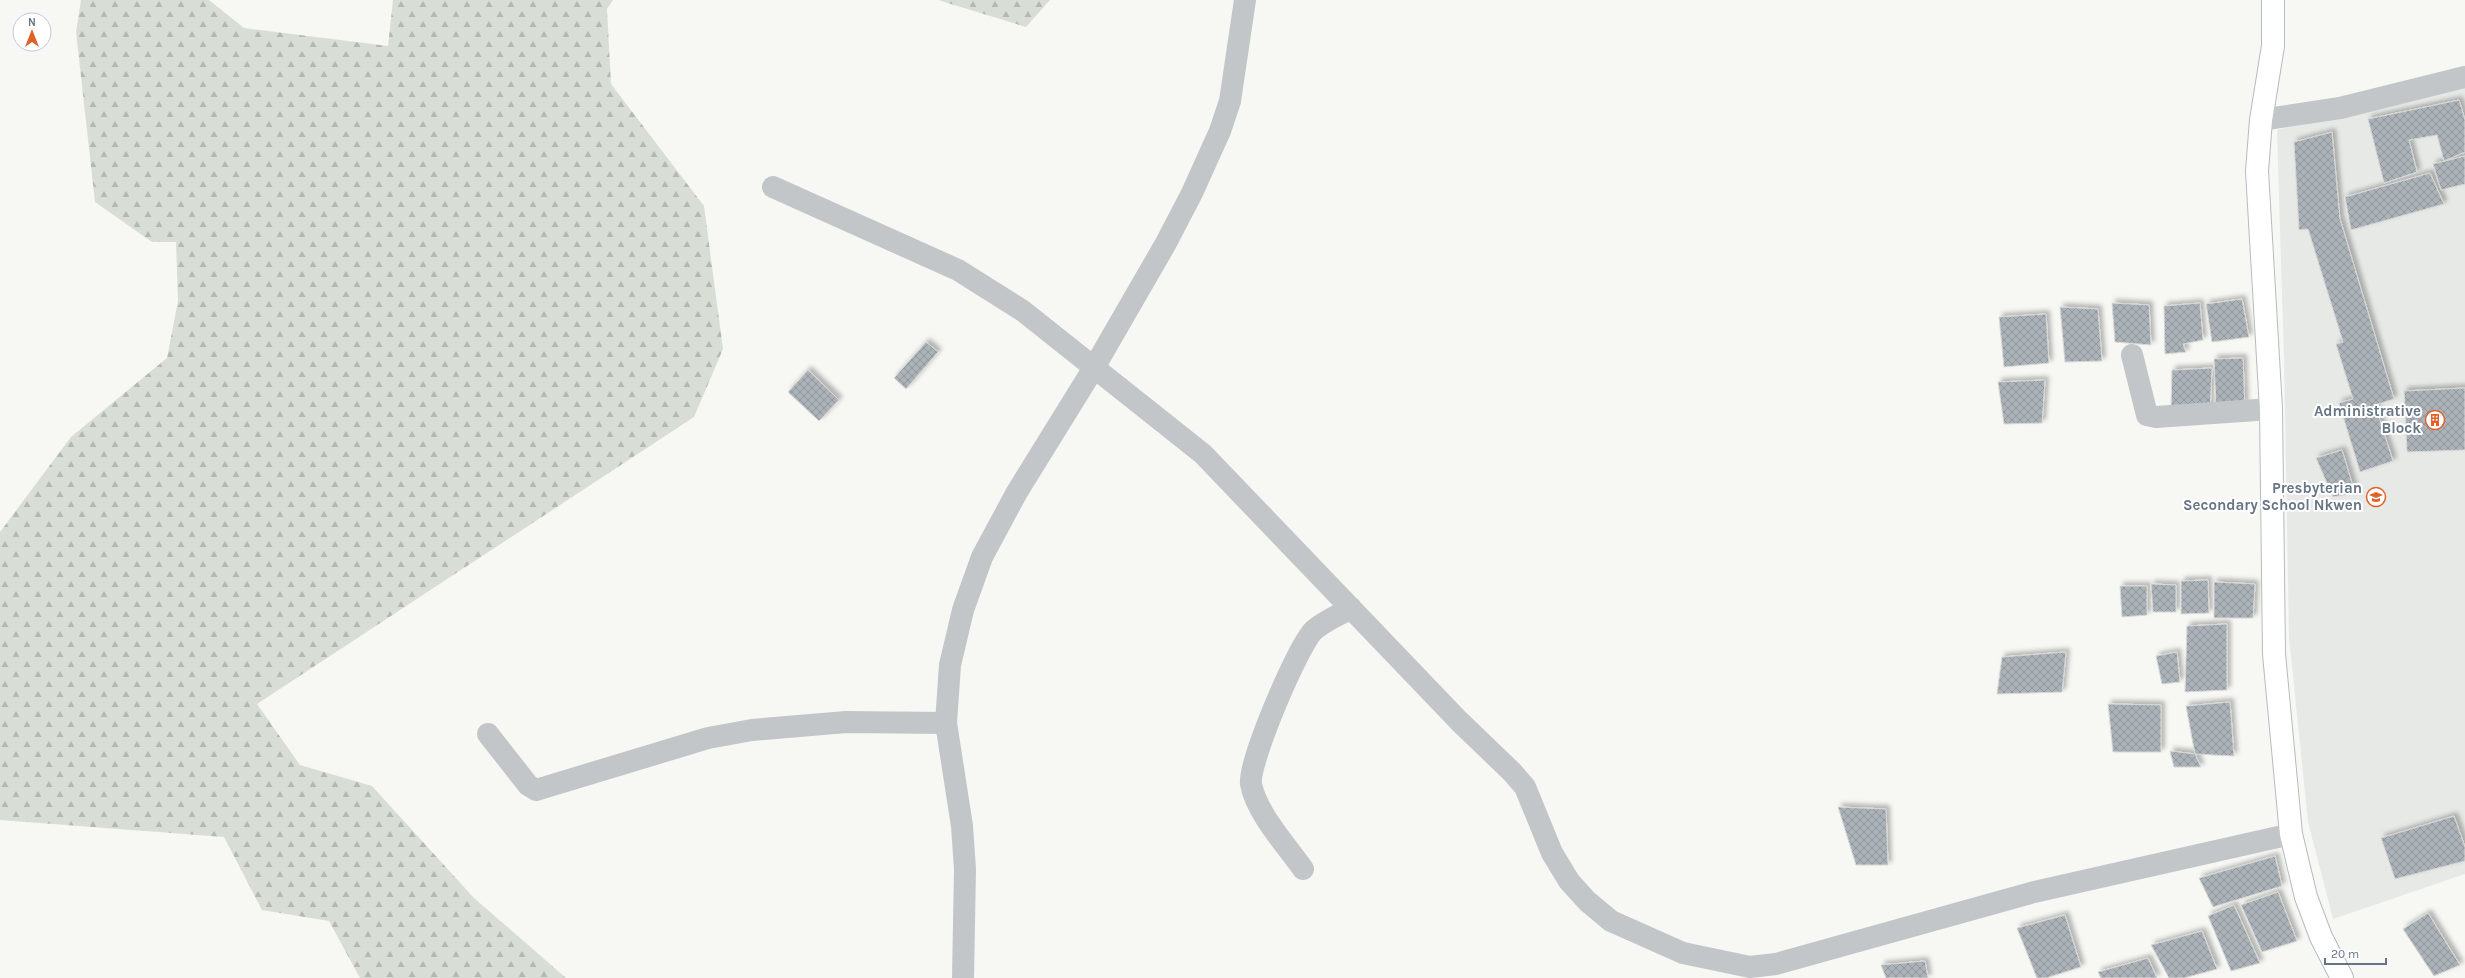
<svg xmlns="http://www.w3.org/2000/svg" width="2465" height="978" viewBox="0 0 2465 978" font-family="Karla,sans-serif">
<defs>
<pattern id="forest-firs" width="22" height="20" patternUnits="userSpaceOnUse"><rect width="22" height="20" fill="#d8ded5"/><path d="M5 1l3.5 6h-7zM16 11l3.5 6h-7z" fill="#b3b9b2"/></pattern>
<pattern id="building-cross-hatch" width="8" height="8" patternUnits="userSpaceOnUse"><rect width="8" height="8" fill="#abb3b9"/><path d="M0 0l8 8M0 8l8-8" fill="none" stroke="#8f969c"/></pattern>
<filter id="shadow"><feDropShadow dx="3.5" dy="-3.5" stdDeviation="2" flood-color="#0004"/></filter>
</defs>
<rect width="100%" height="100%" fill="#f7f7f4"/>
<path fill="#e7e9e7" d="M 2465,79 L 2465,874 L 2333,919 L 2308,822 L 2289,637 L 2284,357 L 2277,130 Z"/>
<path fill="url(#forest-firs)" d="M 81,0 L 209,0 L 244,28 L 388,46 L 393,0 L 613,0 L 607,9 L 611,84 L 704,206 L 723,349 L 694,417 L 257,704 L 300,765 L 372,786 L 474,898 L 566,978 L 360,978 L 329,921 L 262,910 L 224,837 L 0,820 L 0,532 L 71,437 L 167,358 L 178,301 L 176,242 L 152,242 L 95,202 L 76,32 Z
M 938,0 L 1050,0 L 1026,27 Z"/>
<path fill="url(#building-cross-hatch)" stroke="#d8d8d6" filter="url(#shadow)" d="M 2459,100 L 2465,120 L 2465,152 L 2444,161 L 2437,135 L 2409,140 L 2417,172 L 2384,183 L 2368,119 Z
M 2332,132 L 2340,219 L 2394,399 L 2375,405 L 2393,461 L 2360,472 L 2339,403 L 2353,399 L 2336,344 L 2343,342 L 2308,229 L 2299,230 L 2294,142 Z
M 2465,156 L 2465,184 L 2441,190 L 2433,164 Z
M 2430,173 L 2444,204 L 2351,230 L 2345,197 Z
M 2242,299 L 2249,337 L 2212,342 L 2206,304 Z
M 2112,303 L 2149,305 L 2151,345 L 2115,342 Z
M 2200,303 L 2203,340 L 2183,344 L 2186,352 L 2165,354 L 2164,306 Z
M 2060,307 L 2098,309 L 2102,361 L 2065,362 Z
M 2046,314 L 2049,363 L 2004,367 L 1999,317 Z
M 926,342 L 938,352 L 906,389 L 894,378 Z
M 2243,358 L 2245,411 L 2216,408 L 2214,359 Z
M 2212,368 L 2210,413 L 2171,409 L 2172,370 Z
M 808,370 L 839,400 L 819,421 L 788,392 Z
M 2045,380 L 2042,423 L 2004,424 L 1998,382 Z
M 2465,388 L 2465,450 L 2407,452 L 2404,391 Z
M 2342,450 L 2355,493 L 2333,497 L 2316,458 Z
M 2208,580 L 2209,613 L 2181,614 L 2181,581 Z
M 2214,582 L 2255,584 L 2253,618 L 2214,618 Z
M 2151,584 L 2176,585 L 2176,612 L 2153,612 Z
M 2120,586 L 2147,586 L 2147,615 L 2122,617 Z
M 2227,624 L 2227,690 L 2185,692 L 2187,626 Z
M 2066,652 L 2062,692 L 1997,694 L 2002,657 Z
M 2177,652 L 2180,682 L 2162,684 L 2156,656 Z
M 2230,702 L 2234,756 L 2195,754 L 2186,706 Z
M 2108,704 L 2161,705 L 2161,752 L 2113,752 Z
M 2170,751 L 2195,754 L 2201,767 L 2174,767 Z
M 1838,807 L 1886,809 L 1888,865 L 1856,865 Z
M 2454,816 L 2465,847 L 2465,861 L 2395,879 L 2381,838 Z
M 2275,856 L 2282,886 L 2213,907 L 2199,878 Z
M 2278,892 L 2297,941 L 2262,952 L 2241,905 Z
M 2234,905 L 2260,963 L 2231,971 L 2208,916 Z
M 2428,913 L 2460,965 L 2434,976 L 2403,929 Z
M 2065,915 L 2081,967 L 2046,978 L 2037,978 L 2017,928 Z
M 2202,931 L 2217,969 L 2184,978 L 2169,978 L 2151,945 Z
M 2148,958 L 2157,978 L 2101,978 L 2098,972 Z
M 1925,961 L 1928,978 L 1886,978 L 1881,965 Z"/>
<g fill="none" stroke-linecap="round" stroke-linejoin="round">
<g stroke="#b6bbc0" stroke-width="24">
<path id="secondary" d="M 2273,0 L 2273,46 L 2261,120 L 2257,171 L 2271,409 L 2274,654 L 2291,834 L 2306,897 L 2321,937 L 2342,978"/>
</g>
<path stroke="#c2c6c9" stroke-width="22" d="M 2261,120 L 2340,108 L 2465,77
M 773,187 L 958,270 L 1023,311 L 1203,454 L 1459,721 L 1512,772 L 1525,787 L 1552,853 L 1569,881 L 1587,901 L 1611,921 L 1683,953 L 1750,967 L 1776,964 L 2034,892 L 2291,834
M 2132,355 L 2147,415 L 2156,417 L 2271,409
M 488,734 L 528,785 L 536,790 L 708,738 L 752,730 L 846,722 L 946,723
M 1303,869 C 1286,845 1256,812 1251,784 C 1248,763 1298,645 1314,630 C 1324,621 1339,615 1351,608
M 963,978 L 965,869 L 962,826 L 946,723 L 950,665 L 963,610 L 982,557 L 1017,492 L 1095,366 L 1166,243 L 1192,193 L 1220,131 L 1230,101 L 1245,0"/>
<use href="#secondary" stroke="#fff" stroke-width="22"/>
</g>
<defs>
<g id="building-ring" transform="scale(1)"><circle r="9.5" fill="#fff" stroke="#e16129" stroke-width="1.5"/><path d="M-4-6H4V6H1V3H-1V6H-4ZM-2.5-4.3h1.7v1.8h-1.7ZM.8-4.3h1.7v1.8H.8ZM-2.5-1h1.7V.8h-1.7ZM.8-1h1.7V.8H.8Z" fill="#e16129"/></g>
<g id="school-ring" transform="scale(1)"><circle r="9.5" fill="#fff" stroke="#e16129" stroke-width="1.5"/><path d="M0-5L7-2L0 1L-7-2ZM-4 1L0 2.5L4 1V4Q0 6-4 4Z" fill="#e16129"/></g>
</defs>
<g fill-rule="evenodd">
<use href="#building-ring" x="2435" y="420"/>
<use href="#school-ring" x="2376" y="497"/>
</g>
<g text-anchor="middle" stroke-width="4" stroke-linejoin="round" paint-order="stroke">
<g font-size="15" font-weight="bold" fill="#667585" stroke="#fff" text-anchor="end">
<text x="2421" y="416">Administrative<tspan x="2421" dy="17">Block</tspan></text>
<text x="2362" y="493">Presbyterian<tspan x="2362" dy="17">Secondary School Nkwen</tspan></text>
</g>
</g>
<g transform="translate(32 32)"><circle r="19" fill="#ffffff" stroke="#c2c8ce"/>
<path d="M0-3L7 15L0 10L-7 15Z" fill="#e16129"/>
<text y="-6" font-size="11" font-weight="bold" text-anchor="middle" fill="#667585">N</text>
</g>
<path d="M2325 958v6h61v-6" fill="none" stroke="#667585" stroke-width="2"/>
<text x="2331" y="958" font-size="12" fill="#667585" stroke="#ffffff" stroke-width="3" paint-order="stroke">20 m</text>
</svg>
